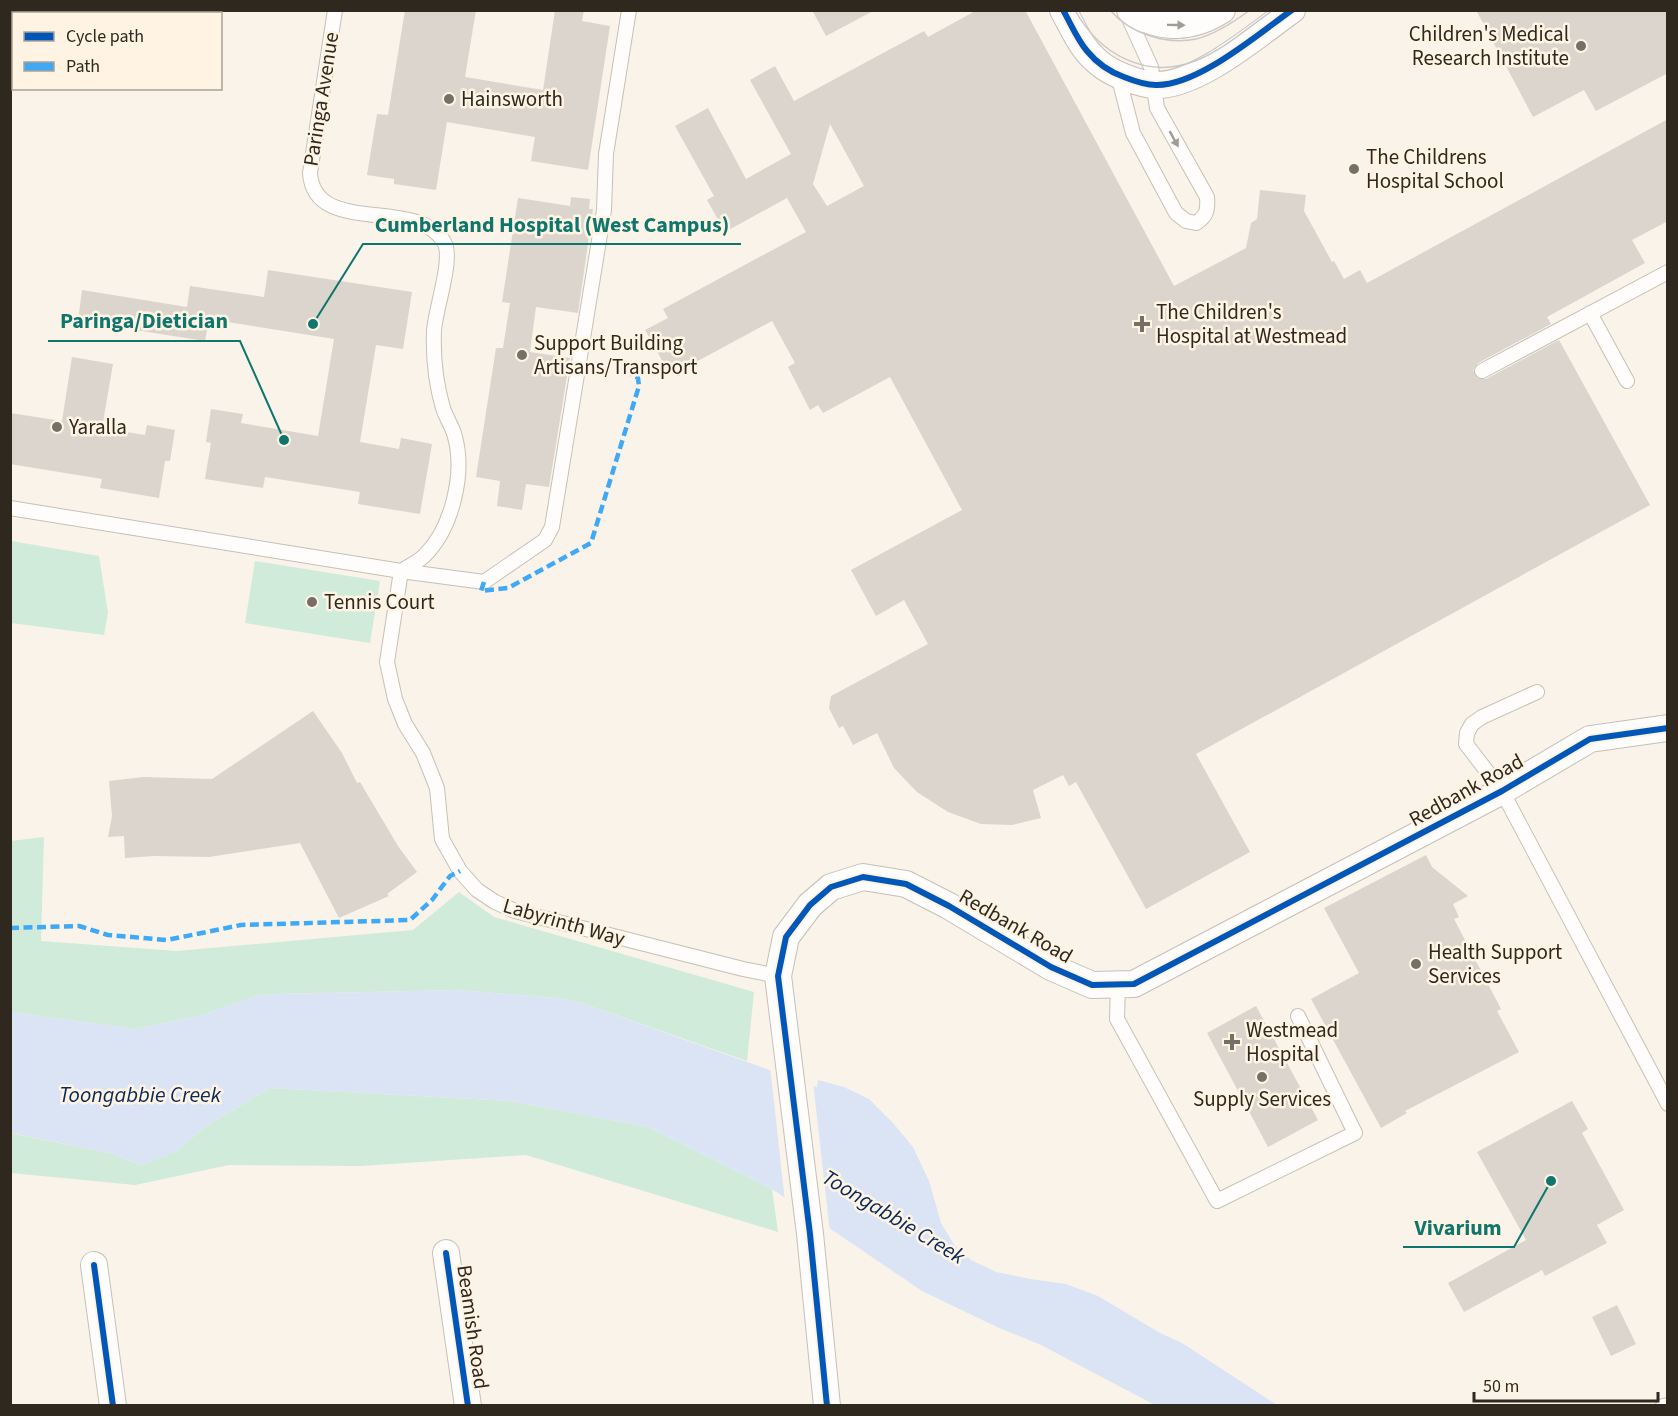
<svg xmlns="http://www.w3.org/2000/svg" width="1678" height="1416" viewBox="0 0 1678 1416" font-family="'Source Sans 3',sans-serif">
<rect width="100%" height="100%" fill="#f9f3ea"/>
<path fill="#d0ebda" d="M 11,541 L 99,556 L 108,613 L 104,635 L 11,623 Z
M 255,561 L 380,581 L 370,643 L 245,623 Z
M 44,837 L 41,941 L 177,951 L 413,930 L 459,892 L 494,917 L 754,992 L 747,1061 L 579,1002 L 558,998 L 458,990 L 275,994 L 256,996 L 202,1015 L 136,1029 L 11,1012 L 11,841 Z
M 270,1088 L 510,1101 L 648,1127 L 772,1189 L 778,1232 L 526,1155 L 361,1166 L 229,1165 L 135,1185 L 11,1173 L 10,1133 L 109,1153 L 141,1165 L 177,1151 L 206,1126 Z"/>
<path fill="#dae4f4" d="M 458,990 L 558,998 L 579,1002 L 817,1087 L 818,1080 L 844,1087 L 869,1099 L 893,1123 L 913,1147 L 929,1181 L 941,1223 L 955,1246 L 971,1260 L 996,1272 L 1030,1279 L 1066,1284 L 1098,1296 L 1160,1333 L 1182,1343 L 1277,1405 L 1155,1405 L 1041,1345 L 997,1327 L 922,1291 L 772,1189 L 648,1127 L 510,1101 L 270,1088 L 206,1126 L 177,1151 L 141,1165 L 109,1153 L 11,1133 L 11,1012 L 136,1029 L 202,1015 L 256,996 L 275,994 Z"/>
<path fill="#f9f3ea" d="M 770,1066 L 813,1082 L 830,1232 L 785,1202 Z"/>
<path fill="#dbd5cd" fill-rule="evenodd" d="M 405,10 L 476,10 L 465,77 L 543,90 L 555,10 L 584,10 L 582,21 L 610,26 L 588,170 L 531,161 L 535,137 L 447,122 L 436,190 L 394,184 L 394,179 L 367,175 L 377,114 L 388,115 Z
M 812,10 L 875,10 L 826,36 Z
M 977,10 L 1025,10 L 1174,286 L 1246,248 L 1251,223 L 1257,219 L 1260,190 L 1306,195 L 1304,211 L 1332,262 L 1334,261 L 1344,279 L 1360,270 L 1367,283 L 1668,119 L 1668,221 L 1632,240 L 1645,263 L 1547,317 L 1551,324 L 1478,363 L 1473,370 L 1477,378 L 1486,379 L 1559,340 L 1650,505 L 1196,754 L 1250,852 L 1146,909 L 1076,782 L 1069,786 L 1063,775 L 1033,790 L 1041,818 L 1012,825 L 981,824 L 948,812 L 917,792 L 894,768 L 877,733 L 853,745 L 843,726 L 839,728 L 829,708 L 831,696 L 928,644 L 904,600 L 876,616 L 851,570 L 962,510 L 890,377 L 823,413 L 818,405 L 810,410 L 788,367 L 795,363 L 772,321 L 694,363 L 691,359 L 668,371 L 645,330 L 668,318 L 663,309 L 806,232 L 787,198 L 725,232 L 707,200 L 714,196 L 675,126 L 708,108 L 746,179 L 791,154 L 750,80 L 775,66 L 794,101 L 924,31 L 928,37 ZM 830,124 L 864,186 L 827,206 L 813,184 Z
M 1476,10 L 1668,10 L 1668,73 L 1596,111 L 1584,90 L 1533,117 Z
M 571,197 L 590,199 L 589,209 L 593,209 L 578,313 L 536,307 L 530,352 L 570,358 L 549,487 L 526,484 L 522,510 L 497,506 L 500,481 L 476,477 L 496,348 L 503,348 L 510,303 L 502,302 L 518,198 L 570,206 Z
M 268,270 L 412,292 L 403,349 L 376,345 L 360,442 L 399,449 L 401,438 L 432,444 L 420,514 L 358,504 L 360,492 L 265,477 L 263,488 L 205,479 L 211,443 L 206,442 L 211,409 L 243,414 L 241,423 L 318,436 L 334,339 L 209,319 L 205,341 L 78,321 L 82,290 L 187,307 L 190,286 L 264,297 Z
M 72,357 L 113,364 L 102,428 L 145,435 L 147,425 L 175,430 L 170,461 L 165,461 L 159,498 L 100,488 L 102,479 L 10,464 L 10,413 L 62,421 Z
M 313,711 L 342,753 L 357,783 L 360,782 L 398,846 L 417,872 L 387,894 L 389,896 L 339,918 L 300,843 L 209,857 L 154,856 L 125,858 L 124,836 L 108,837 L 112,816 L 109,781 L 143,777 L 212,779 Z
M 1426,855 L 1432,867 L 1468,896 L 1453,904 L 1459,917 L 1454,919 L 1501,1009 L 1497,1011 L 1519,1052 L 1405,1111 L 1407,1113 L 1381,1128 L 1311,999 L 1359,973 L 1324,908 Z
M 1256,1006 L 1318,1120 L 1268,1147 L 1207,1033 Z
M 1572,1101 L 1588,1129 L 1582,1133 L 1624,1210 L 1597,1225 L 1607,1243 L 1545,1276 L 1542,1270 L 1464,1312 L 1448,1283 L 1526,1240 L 1477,1152 Z
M 1617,1305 L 1636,1344 L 1611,1356 L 1592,1317 Z"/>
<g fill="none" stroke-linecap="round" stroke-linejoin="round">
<g stroke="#c6c0b7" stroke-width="16">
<path id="lane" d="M 335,10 L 310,173 C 314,237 417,196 444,242 C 454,258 435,310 434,331 C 433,356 436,384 443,408 C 446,418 453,427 455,437 C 465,474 452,529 424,556 C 418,562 409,566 401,571 L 387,662 L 395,699 L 405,724 L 423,753 L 437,788 L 442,839 L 460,871 L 477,890 L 495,902 L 515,911 L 743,969 L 778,976
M 1118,75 L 1133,133 L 1176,213 L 1186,221 L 1196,223 C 1207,216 1208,210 1207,197 L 1157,108 L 1151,67 L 1126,12
M 1590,313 L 1627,381
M 1482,371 L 1668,272
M 10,508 L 401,571 L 484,582 L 545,540 L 552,527 L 604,210 L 606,154 L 629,10
M 1537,692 L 1482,717 L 1472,724 L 1467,733 L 1466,744 L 1502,791 L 1668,1104
M 1118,984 L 1117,1019 L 1217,1201 L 1355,1133 L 1298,1016
M 1663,1406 L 1668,1405"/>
</g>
<g stroke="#c6c0b7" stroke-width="28">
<path id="street" d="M 1063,10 C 1071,24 1077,39 1087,51 C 1096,62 1110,72 1124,77 C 1134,81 1145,85 1156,85 C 1198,86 1258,34 1292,10
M 1130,10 C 1159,31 1193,29 1222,10
M 446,1253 L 468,1406
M 94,1265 L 113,1406
M 827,1406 L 810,1234 L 778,976 L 786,937 L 810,905 L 831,887 L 863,877 L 906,884 L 949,906 L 1051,967 L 1092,985 L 1134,984 L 1502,791 L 1590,739 L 1668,728"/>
</g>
<use href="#lane" stroke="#fefdfc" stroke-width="14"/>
<use href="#street" stroke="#fefdfc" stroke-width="26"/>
<path stroke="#cac8c6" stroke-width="1.5" d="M 1075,10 C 1099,54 1146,80 1195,61 C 1223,50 1248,28 1273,10
M 1110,10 C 1130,34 1167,45 1196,39 C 1216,34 1234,22 1250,10"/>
<path stroke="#3fa9f5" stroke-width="4.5" stroke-dasharray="9 4.5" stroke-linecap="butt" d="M 484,582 L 481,591 L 508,588 L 591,543 L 639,386 L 638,378 L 631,374
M 10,928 L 79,926 L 108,935 L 167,940 L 241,925 L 410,920 L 432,900 L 450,876 L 460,871"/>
<g stroke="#fff4e4" stroke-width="10">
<path id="cycleway" d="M 1063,10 C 1071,24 1077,39 1087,51 C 1096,62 1110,72 1124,77 C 1134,81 1145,85 1156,85 C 1198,86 1258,34 1292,10
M 446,1253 L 468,1406
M 94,1265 L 113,1406
M 827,1406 L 810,1234 L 778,976 L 786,937 L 810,905 L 831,887 L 863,877 L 906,884 L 949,906 L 1051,967 L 1092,985 L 1134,984 L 1502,791 L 1590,739 L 1668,728"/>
</g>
<use href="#cycleway" stroke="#0057b8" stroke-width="6"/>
</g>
<defs><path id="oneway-solid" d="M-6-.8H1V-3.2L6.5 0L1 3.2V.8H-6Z" transform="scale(1.5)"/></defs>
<g fill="#a09d98">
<use href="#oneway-solid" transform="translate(1176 25) rotate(1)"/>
<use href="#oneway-solid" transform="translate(1174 139) rotate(61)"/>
</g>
<g fill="#756f65" stroke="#fff4e4" stroke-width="2">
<circle cx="1581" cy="46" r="6"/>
<circle cx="449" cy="99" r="6"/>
<circle cx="1354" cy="169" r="6"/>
<path d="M1139 315h6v6h6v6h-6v6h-6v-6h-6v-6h6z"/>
<circle cx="522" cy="355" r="6"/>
<circle cx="57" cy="427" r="6"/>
<circle cx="312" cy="602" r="6"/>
<circle cx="1416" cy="964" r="6"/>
<path d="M1229 1033h6v6h6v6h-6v6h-6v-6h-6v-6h6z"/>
<circle cx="1262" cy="1077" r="6"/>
</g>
<g text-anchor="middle" stroke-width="5" stroke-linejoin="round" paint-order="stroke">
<g font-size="21" fill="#2e281e" stroke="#fff4e4" text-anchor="start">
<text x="1569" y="41" text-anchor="end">Children's Medical<tspan x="1569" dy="24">Research Institute</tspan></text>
<text x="461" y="106">Hainsworth</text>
<text x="1366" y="164">The Childrens<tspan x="1366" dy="24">Hospital School</tspan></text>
<text x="1156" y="319">The Children's<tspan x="1156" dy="24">Hospital at Westmead</tspan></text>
<text x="534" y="350">Support Building<tspan x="534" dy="24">Artisans/Transport</tspan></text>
<text x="69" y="434">Yaralla</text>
<text x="324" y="609">Tennis Court</text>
<text x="1428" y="959">Health Support<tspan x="1428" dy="24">Services</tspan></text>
<text x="1246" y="1037">Westmead<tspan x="1246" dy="24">Hospital</tspan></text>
<text x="1262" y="1106" text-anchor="middle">Supply Services</text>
</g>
<g font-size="21" fill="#2e281e" stroke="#fff4e4">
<text transform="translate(321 99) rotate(-81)" y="7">Paringa Avenue</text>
<text transform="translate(1466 790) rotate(-29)" y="7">Redbank Road</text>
<text transform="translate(564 922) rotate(16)" y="7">Labyrinth Way</text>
<text transform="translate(1016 926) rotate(30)" y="7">Redbank Road</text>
<text transform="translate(473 1327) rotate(82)" y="7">Beamish Road</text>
</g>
<g font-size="22" font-style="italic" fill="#09295b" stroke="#fff4e4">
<text x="140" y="1102">Toongabbie Creek</text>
<text transform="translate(894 1216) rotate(31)" y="8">Toongabbie Creek</text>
</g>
</g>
<path fill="none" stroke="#0f766e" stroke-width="2" d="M313 324L363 244H741M284 440L240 341H48M1551 1181L1514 1247H1403"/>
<g fill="#0f766e" stroke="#fff4e4" stroke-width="2">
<circle cx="313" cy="324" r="6"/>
<circle cx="284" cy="440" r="6"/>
<circle cx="1551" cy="1181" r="6"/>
</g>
<g font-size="22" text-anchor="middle" font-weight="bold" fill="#0f766e" stroke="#fff4e4" stroke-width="5" stroke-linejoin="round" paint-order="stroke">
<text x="552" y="232">Cumberland Hospital (West Campus)</text>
<text x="144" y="328">Paringa/Dietician</text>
<text x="1458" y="1235">Vivarium</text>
</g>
<rect width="1678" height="1416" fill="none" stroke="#2e281e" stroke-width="24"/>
<rect x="12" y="12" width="210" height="78" fill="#fff4e4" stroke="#aba295" stroke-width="1.5"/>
<rect x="24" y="32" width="30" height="9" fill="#0057b8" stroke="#aba295" stroke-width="1.5"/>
<text x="66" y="42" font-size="18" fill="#2e281e">Cycle path</text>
<rect x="24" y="62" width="30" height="9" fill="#3fa9f5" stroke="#aba295" stroke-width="1.5"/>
<text x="66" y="72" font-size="18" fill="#2e281e">Path</text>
<path d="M1474 1392v9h184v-9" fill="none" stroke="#2e281e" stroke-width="3"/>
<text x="1483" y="1392" font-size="18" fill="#2e281e" stroke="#fff4e4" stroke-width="4.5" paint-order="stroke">50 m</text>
</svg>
